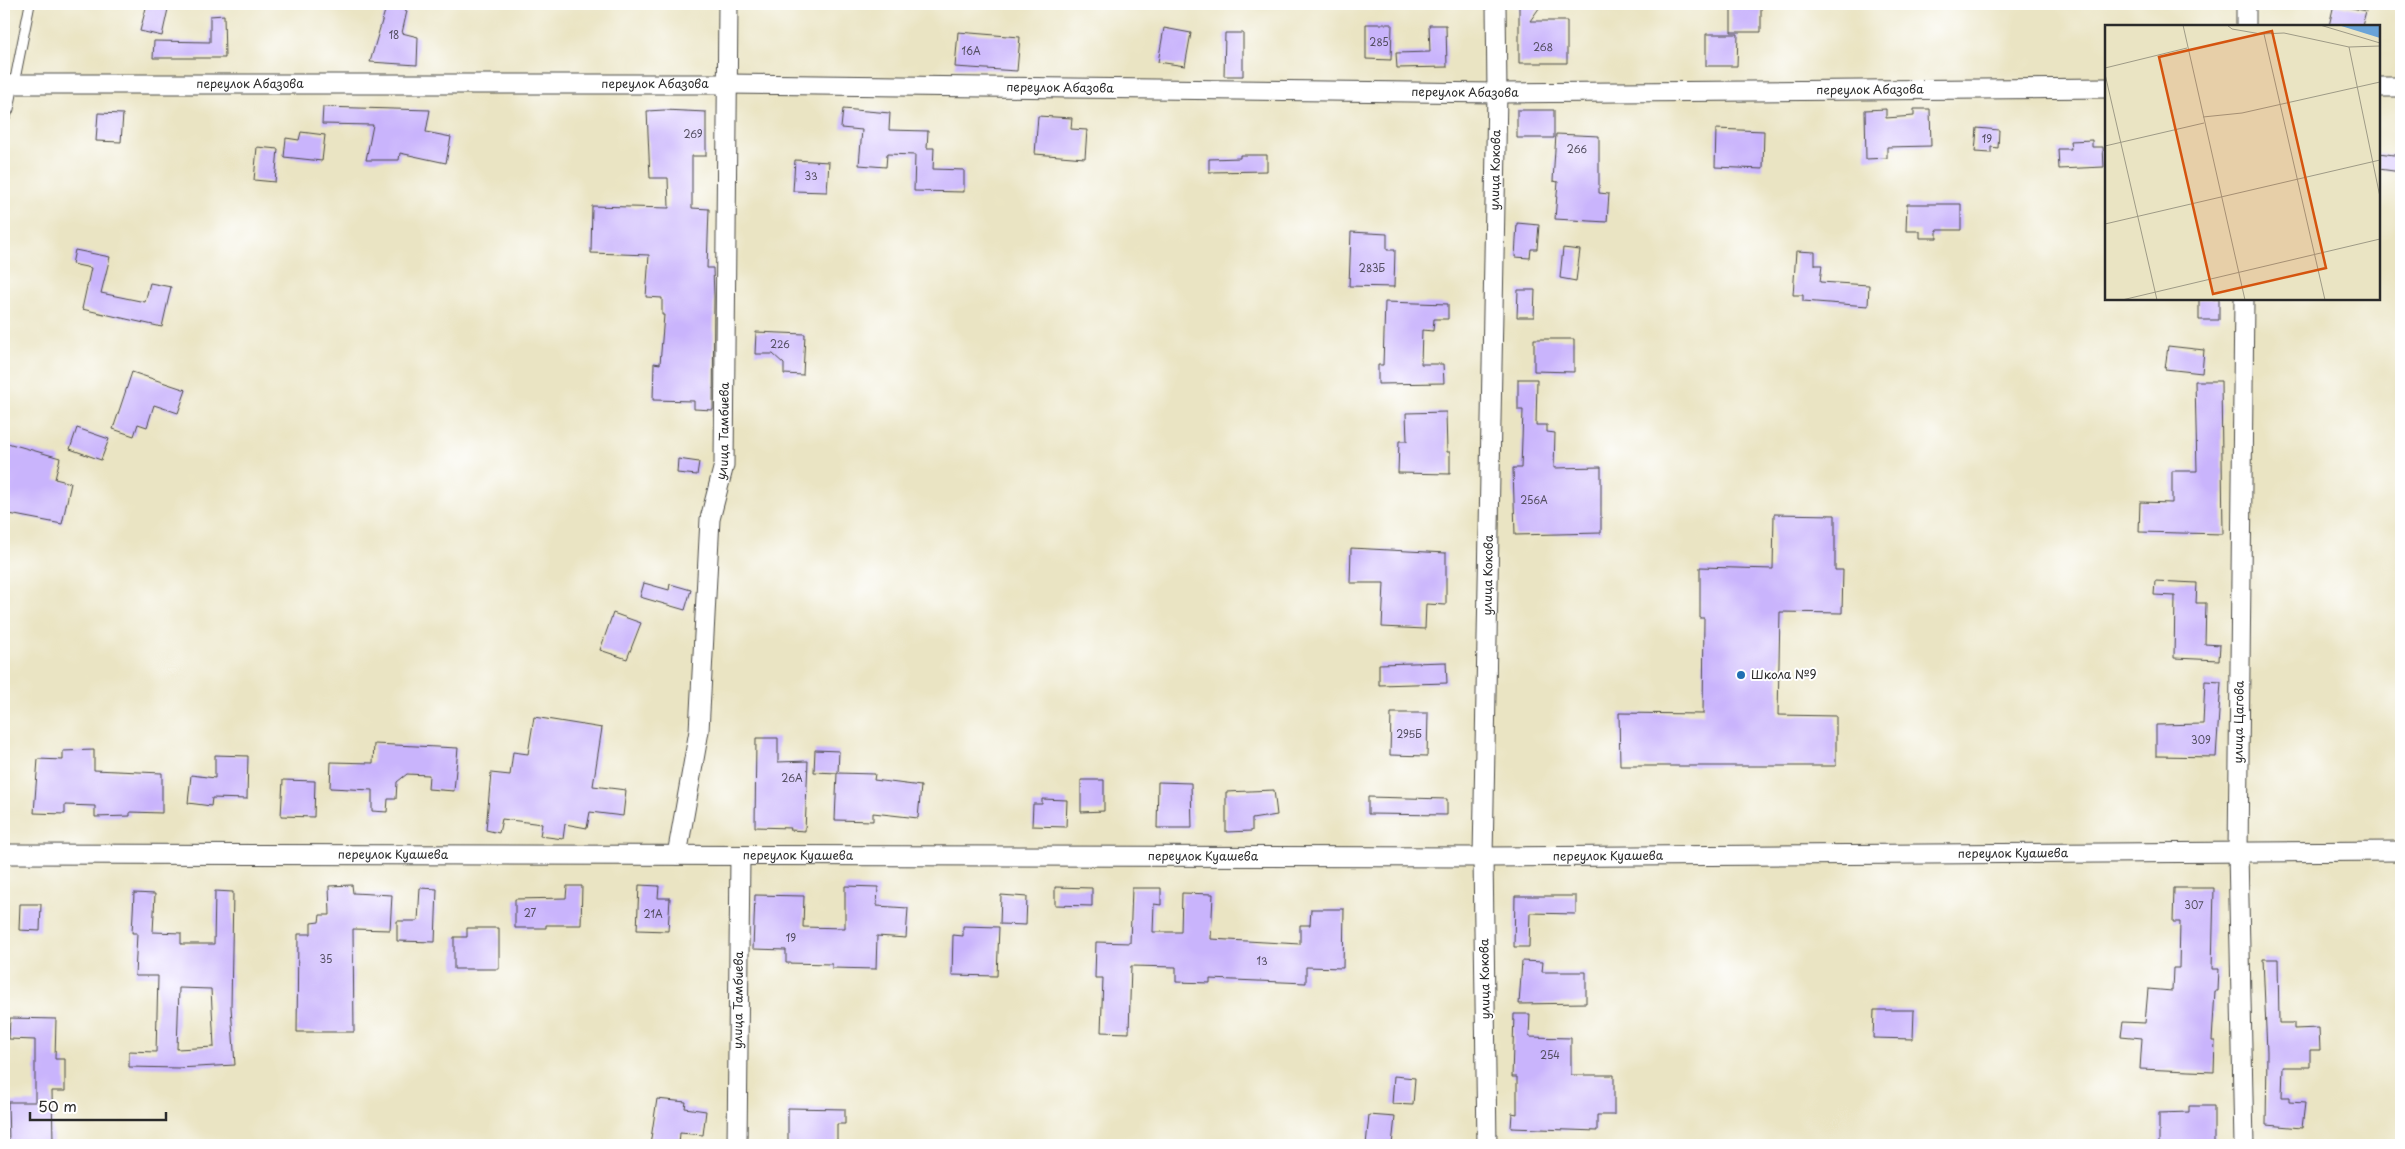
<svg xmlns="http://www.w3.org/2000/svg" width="2405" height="1149" viewBox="0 0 2405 1149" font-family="'Playpen Sans',sans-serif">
<rect width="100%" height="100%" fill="#fff"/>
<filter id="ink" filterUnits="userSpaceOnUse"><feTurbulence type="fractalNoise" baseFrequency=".02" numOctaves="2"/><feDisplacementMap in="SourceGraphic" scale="10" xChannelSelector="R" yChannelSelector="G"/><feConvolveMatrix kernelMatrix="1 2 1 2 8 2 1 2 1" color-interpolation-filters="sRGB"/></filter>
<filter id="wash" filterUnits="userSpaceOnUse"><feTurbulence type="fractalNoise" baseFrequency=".0096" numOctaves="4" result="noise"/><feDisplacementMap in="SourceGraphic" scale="20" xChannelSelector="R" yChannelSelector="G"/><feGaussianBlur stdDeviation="1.12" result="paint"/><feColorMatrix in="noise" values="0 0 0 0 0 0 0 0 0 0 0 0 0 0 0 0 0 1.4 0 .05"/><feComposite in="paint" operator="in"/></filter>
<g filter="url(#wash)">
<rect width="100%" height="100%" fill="#eae4c3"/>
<g id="blocks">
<path fill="#c9b4fc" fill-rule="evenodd" d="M 147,4 L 168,9 L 162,36 L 140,31 Z
M 387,4 L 407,11 L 402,33 L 418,37 L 417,65 L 370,62 Z
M 1519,4 L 1542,4 L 1530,21 L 1567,21 L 1567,63 L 1519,63 Z
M 2334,4 L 2366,11 L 2362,26 L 2329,26 Z
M 1731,6 L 1761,6 L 1761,32 L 1731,32 Z
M 224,15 L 225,58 L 153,58 L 154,41 L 210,42 L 210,16 Z
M 1366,24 L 1392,24 L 1391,60 L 1366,59 Z
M 1429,25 L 1446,25 L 1447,67 L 1397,68 L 1396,53 L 1430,52 Z
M 1164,28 L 1191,33 L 1185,66 L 1158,62 Z
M 958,32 L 1020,37 L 1017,71 L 955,67 Z
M 1225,33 L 1243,33 L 1243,76 L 1224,76 Z
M 1706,34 L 1738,34 L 1737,66 L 1706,66 Z
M 323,107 L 430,110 L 426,132 L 451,137 L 446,163 L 400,153 L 399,160 L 366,160 L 373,125 L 322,124 Z
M 843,109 L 890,113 L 889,130 L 928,131 L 927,148 L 934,148 L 933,169 L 964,170 L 964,192 L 914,191 L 915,155 L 887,154 L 886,167 L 859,165 L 862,130 L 841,128 Z
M 1886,109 L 1886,118 L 1914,116 L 1914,109 L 1930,109 L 1931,146 L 1887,147 L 1887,158 L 1866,159 L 1865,110 Z
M 664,110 L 706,112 L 706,156 L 692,156 L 692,208 L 709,209 L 707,268 L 713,268 L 714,297 L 713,410 L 694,409 L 694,401 L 653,400 L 654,363 L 660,364 L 664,315 L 662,315 L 662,298 L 646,297 L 649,255 L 591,253 L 592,206 L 669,208 L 668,178 L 650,178 L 647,111 Z
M 1517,110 L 1554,110 L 1554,138 L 1517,138 Z
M 98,113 L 123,114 L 121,142 L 96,141 Z
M 1038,116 L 1072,118 L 1071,129 L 1087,130 L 1085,158 L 1035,154 Z
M 1977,128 L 1999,130 L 1998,148 L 1991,147 L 1991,153 L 1975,152 Z
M 1716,129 L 1764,131 L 1763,169 L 1715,167 Z
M 301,132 L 325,135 L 322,161 L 284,157 L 286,138 L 299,140 Z
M 1556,134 L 1599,136 L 1599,193 L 1609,194 L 1607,222 L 1555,219 L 1558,182 L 1553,181 Z
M 2092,140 L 2092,147 L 2103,147 L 2104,167 L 2059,169 L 2058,149 L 2071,149 L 2070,141 Z
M 257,147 L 278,149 L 275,182 L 254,180 Z
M 2379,153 L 2401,156 L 2401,172 L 2379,169 Z
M 1240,155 L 1267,155 L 1267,171 L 1209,172 L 1209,159 L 1240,158 Z
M 795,160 L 829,162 L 827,192 L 793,191 Z
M 1907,204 L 1961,204 L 1961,230 L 1937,230 L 1937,238 L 1920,238 L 1920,231 L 1906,231 Z
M 1517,223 L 1539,225 L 1537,249 L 1531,249 L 1530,258 L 1515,257 Z
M 1351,232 L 1387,234 L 1387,250 L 1395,250 L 1394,287 L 1349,286 Z
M 1563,248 L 1580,250 L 1576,281 L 1560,278 Z
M 75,250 L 110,257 L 101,293 L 145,302 L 150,283 L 171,287 L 162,327 L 82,309 L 91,268 L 72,264 Z
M 1796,251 L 1815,252 L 1815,265 L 1822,265 L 1820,282 L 1869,285 L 1868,306 L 1803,301 L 1803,295 L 1793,295 Z
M 1518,290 L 1535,290 L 1534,317 L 1517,317 Z
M 2199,299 L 2219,299 L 2219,320 L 2199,320 Z
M 1385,302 L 1448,304 L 1448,319 L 1434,319 L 1433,331 L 1422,330 L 1421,364 L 1443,364 L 1444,383 L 1378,384 L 1378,365 L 1383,365 Z
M 756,332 L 805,334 L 803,375 L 784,374 L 784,364 L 773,354 L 755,354 Z
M 1534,339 L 1574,339 L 1574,372 L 1534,371 Z
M 2168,346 L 2204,350 L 2202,373 L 2165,369 Z
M 132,372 L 186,390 L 178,413 L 154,405 L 147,427 L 138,424 L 134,436 L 113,429 Z
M 1518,379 L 1537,379 L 1536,425 L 1547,425 L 1547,432 L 1555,433 L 1554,468 L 1601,467 L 1601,533 L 1515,535 L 1513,468 L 1521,468 L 1523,410 L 1518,410 Z
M 2195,381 L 2221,381 L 2223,534 L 2139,532 L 2140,502 L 2172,503 L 2172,471 L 2197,471 Z
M 1446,412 L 1447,452 L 1450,452 L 1450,474 L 1398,473 L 1399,441 L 1407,441 L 1406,413 Z
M 77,428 L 109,439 L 101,460 L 70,449 Z
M 4,442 L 60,458 L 55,479 L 71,483 L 62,524 L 4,513 Z
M 678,459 L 699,462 L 697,475 L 677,473 Z
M 1774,514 L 1835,515 L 1835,570 L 1843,570 L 1842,613 L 1780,612 L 1778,715 L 1836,716 L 1836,766 L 1620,766 L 1619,713 L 1703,714 L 1704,618 L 1700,618 L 1700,567 L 1773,569 Z
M 1351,548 L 1446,553 L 1446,605 L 1426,604 L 1425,629 L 1382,627 L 1384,583 L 1350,583 Z
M 2155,581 L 2197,583 L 2196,603 L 2206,603 L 2205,644 L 2220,645 L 2219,660 L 2174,658 L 2175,596 L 2154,595 Z
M 644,583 L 669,590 L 670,584 L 691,590 L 685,610 L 640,597 Z
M 613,613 L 641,623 L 627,659 L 600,650 Z
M 1446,662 L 1447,683 L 1379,685 L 1379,664 Z
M 2205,681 L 2221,682 L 2216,757 L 2156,756 L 2156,725 L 2203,724 Z
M 1391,713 L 1428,713 L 1427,756 L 1390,755 Z
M 534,717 L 602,728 L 593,786 L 626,790 L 623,816 L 590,812 L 587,828 L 565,824 L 563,839 L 540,836 L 542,824 L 502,819 L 499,833 L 486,830 L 491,773 L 510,775 L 513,752 L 528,754 Z
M 756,738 L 778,738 L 778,762 L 808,761 L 805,831 L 790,830 L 791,828 L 755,827 Z
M 374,744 L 458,748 L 454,791 L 428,789 L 429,775 L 407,774 L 397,782 L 396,799 L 388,799 L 387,812 L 372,811 L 372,790 L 330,788 L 331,762 L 373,763 Z
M 94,750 L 94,770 L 162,773 L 162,813 L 130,812 L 130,816 L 95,817 L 95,806 L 65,805 L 65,814 L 34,813 L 38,759 L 63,760 L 63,751 Z
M 815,750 L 839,751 L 838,773 L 814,772 Z
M 215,755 L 248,756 L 247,799 L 212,798 L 211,806 L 188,803 L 191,775 L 215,778 Z
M 837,773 L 875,774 L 874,780 L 921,786 L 918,818 L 873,813 L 873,821 L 835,820 Z
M 283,780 L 315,781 L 314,817 L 281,816 Z
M 1081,780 L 1104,780 L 1104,811 L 1081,812 Z
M 1158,782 L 1191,783 L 1192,828 L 1157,828 Z
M 1274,790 L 1277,815 L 1252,819 L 1252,831 L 1226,832 L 1226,792 Z
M 1368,797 L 1447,799 L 1447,815 L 1368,814 Z
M 1042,799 L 1067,800 L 1066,827 L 1032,826 L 1033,804 L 1042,804 Z
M 352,885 L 353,893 L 392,895 L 390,930 L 353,929 L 354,1032 L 297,1032 L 298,934 L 311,934 L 311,923 L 319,922 L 320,915 L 330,915 L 329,886 Z
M 639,885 L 659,886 L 658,898 L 670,898 L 668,931 L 637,930 Z
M 567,886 L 582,886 L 581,925 L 546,925 L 546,928 L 515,928 L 515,899 L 566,898 Z
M 845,886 L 878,887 L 877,906 L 908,908 L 906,938 L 877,936 L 876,969 L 832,968 L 832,964 L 786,963 L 786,950 L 753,949 L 755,895 L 804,896 L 803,927 L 845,928 Z
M 1055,887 L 1092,888 L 1092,906 L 1055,905 Z
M 420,888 L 437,889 L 435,942 L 397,941 L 397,921 L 418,921 Z
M 1132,888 L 1161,888 L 1161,905 L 1154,904 L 1153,932 L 1181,932 L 1182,893 L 1213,894 L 1211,939 L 1300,944 L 1300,925 L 1310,925 L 1311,909 L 1344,909 L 1343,968 L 1306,967 L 1306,983 L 1210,979 L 1210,983 L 1176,982 L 1176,967 L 1131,966 L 1129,1033 L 1101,1032 L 1103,978 L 1095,978 L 1096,942 L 1130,943 Z
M 2174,888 L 2214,888 L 2212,969 L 2219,969 L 2218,991 L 2215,991 L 2212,1041 L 2215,1041 L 2214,1072 L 2140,1069 L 2142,1038 L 2121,1036 L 2123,1022 L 2145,1023 L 2148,989 L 2172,991 L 2173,968 L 2179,968 L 2180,922 L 2173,922 Z
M 215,891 L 233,892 L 231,1007 L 235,1065 L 178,1068 L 129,1067 L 129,1051 L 156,1052 L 158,976 L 135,976 L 137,933 L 132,933 L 134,893 L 155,894 L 153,932 L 181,933 L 181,944 L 214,944 ZM 179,988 L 211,989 L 214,1047 L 177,1049 Z
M 1001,895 L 1027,897 L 1026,925 L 1000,924 Z
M 1515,896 L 1576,896 L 1576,914 L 1530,913 L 1529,947 L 1514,947 Z
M 20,904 L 41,904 L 40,931 L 19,930 Z
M 963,926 L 999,927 L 997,976 L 952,975 L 953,935 L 963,936 Z
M 467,928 L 499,928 L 499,969 L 454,969 L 454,937 L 467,937 Z
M 2263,959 L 2278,959 L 2279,1023 L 2294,1023 L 2294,1029 L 2319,1028 L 2320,1050 L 2310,1050 L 2310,1067 L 2283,1067 L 2282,1097 L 2289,1097 L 2289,1102 L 2305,1103 L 2302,1128 L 2266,1125 L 2267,1052 Z
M 1522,961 L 1543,962 L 1542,972 L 1586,972 L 1586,1003 L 1519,1004 Z
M 1874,1010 L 1914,1010 L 1913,1039 L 1873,1038 Z
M 1514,1014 L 1530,1014 L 1529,1037 L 1571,1038 L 1571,1075 L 1614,1075 L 1614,1115 L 1597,1115 L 1597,1131 L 1511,1128 L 1512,1113 L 1517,1114 L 1517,1077 L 1512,1077 Z
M 10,1018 L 56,1019 L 55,1059 L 65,1059 L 65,1091 L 52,1091 L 53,1142 L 9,1143 L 8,1102 L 35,1102 L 35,1040 L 9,1039 Z
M 1394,1076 L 1415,1078 L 1413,1105 L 1392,1104 Z
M 657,1099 L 686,1102 L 685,1108 L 706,1111 L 703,1135 L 680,1133 L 679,1145 L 650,1145 Z
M 2189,1106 L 2214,1106 L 2214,1144 L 2159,1145 L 2159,1113 L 2189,1112 Z
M 788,1108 L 845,1109 L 845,1124 L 837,1124 L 837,1145 L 788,1145 Z
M 1369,1115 L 1395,1117 L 1392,1145 L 1366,1145 Z"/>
</g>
</g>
<g filter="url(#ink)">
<use href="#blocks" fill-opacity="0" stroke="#484742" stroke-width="1"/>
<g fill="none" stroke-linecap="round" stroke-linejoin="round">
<g stroke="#484742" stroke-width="11">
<path id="service" d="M 4,120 L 9,109 L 30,4"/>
</g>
<g stroke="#484742" stroke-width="21">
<g id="minor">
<path d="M 2246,4 L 2246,26"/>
<path id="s1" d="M 14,84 L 727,84 L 1497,93 L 2106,88"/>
<path d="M 2379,87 L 2401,87"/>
<path d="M 2244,299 L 2238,852 L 2244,1145"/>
<path id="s2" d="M 4,854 L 1483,857 L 2401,851"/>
<path id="s3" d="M 677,855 L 699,731 L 710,519 L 724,465 L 728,4"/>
<path id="s4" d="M 737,1145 L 740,856"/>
<path id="s5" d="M 1487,1145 L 1483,857 L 1497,93 L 1496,4"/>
</g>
</g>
<use href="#service" stroke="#fff" stroke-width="9"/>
<use href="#minor" stroke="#fff" stroke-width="19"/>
</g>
</g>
<circle fill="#1f6fb2" stroke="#fff" stroke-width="2" cx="1741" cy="675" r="5"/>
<g text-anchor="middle" stroke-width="4" stroke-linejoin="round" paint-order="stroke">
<g font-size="10" fill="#524d5f">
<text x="394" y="39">18</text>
<text x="1379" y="46">285</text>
<text x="1543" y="51">268</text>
<text x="971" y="55">16А</text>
<text x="693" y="138">269</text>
<text x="1987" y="143">19</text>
<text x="1577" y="153">266</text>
<text x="811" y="180">33</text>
<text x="1372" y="272">283Б</text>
<text x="780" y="348">226</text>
<text x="1534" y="504">256А</text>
<text x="1409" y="738">295Б</text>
<text x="2201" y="744">309</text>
<text x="792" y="782">26А</text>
<text x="2194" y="909">307</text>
<text x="530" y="917">27</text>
<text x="653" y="918">21А</text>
<text x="791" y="942">19</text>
<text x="326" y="963">35</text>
<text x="1262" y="965">13</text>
<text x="1550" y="1059">254</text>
</g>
<g font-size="12" fill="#2b2b2b" stroke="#fff">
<text dy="4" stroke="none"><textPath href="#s1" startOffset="236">переулок Абазова</textPath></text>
<text dy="4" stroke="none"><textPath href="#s1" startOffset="641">переулок Абазова</textPath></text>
<text dy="4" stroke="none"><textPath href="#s1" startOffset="1046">переулок Абазова</textPath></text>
<text dy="4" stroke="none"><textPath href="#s1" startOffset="1856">переулок Абазова</textPath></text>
<text dy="4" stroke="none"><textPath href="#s1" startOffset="1451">переулок Абазова</textPath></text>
<text dy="4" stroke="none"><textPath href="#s5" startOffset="975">улица Кокова</textPath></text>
<text dy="4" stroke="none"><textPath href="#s3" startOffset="428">улица Тамбиева</textPath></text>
<text dy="4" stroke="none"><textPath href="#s5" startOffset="570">улица Кокова</textPath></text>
<text transform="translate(2239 722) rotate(-89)" y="4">улица Цагова</text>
<text dy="4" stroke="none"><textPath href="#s2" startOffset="2009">переулок Куашева</textPath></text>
<text dy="4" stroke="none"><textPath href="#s2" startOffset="389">переулок Куашева</textPath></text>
<text dy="4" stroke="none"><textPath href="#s2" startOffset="794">переулок Куашева</textPath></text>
<text dy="4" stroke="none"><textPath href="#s2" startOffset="1199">переулок Куашева</textPath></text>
<text dy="4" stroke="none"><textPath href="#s2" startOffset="1604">переулок Куашева</textPath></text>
<text transform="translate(1485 979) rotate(-91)" y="4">улица Кокова</text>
<text dy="4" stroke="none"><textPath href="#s4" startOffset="145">улица Тамбиева</textPath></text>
</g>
<g font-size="12" fill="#2b2b2b" stroke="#fff" text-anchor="start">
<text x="1751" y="679">Школа №9</text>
</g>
</g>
<g transform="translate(2105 25)">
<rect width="275" height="275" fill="#eae4c3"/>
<path d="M 233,0 L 275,0 L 275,13 Z" fill="#69a3d8"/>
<path fill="none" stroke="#9e9a86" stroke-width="1" d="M 78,0 L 140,275M 122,0 L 127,4 L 156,9 L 179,8 L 244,22 L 275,21M 215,0 L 275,18M 159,9 L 220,275M 244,22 L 275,172M 0,43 L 82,23M 0,49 L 52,275M 98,92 L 137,88 L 275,57M 0,121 L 99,98M 0,199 L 275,135M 17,275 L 275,214"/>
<path fill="#d5540f" fill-opacity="0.15" stroke="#d5540f" stroke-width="2.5" d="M 167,6 L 221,243 L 108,269 L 54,32 Z"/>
<rect width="275" height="275" fill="none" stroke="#2b2b2b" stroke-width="2.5"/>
</g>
<rect width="2405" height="1149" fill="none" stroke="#fff" stroke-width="20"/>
<path d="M30 1112v8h136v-8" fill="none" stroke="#2b2b2b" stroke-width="2.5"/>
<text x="38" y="1112" font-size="15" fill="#2b2b2b" stroke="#ffffff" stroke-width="4" paint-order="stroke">50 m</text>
</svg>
